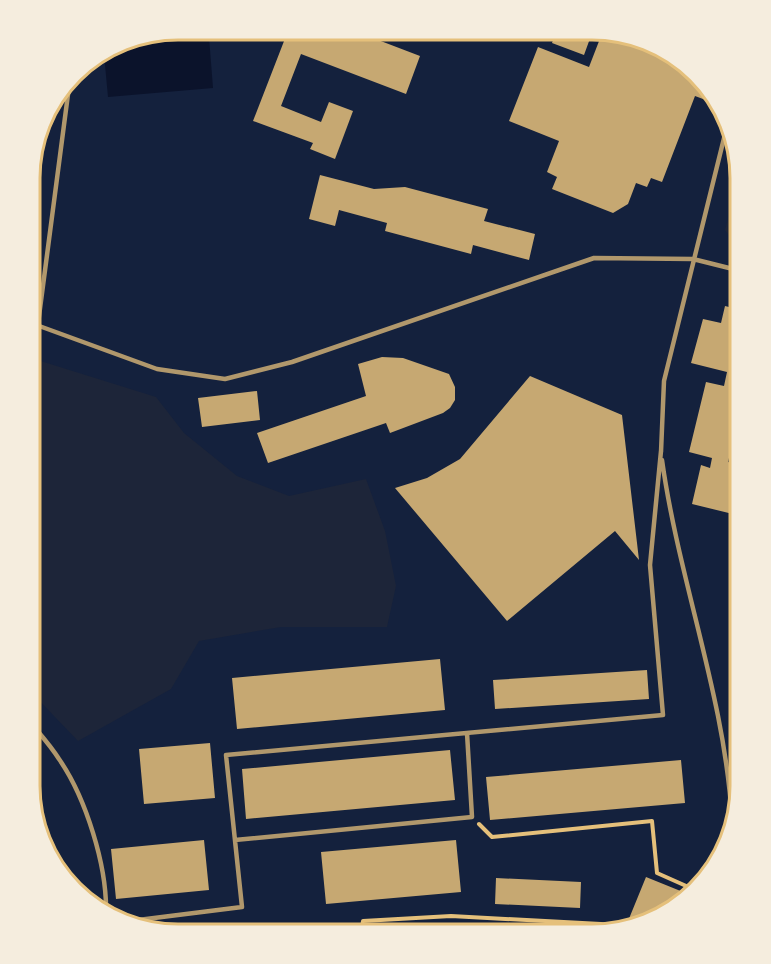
<svg xmlns="http://www.w3.org/2000/svg" width="771" height="964" viewBox="0 0 771 964" font-family="'Fira Sans Condensed',sans-serif">
<rect width="100%" height="100%" fill="#14213d"/>
<path fill="#1d2539" d="M 740,175 L 741,178 L 741,252 L 725,230 Z
M 31,358 L 156,397 L 184,433 L 237,476 L 289,496 L 366,479 L 385,531 L 396,586 L 387,627 L 281,627 L 199,641 L 171,689 L 78,741 L 30,691 Z"/>
<path fill="#0b132b" d="M 209,37 L 213,88 L 108,97 L 104,54 L 118,45 Z"/>
<path fill="#c6a872" d="M 612,31 L 675,55 L 711,93 L 711,102 L 695,96 L 662,182 L 651,178 L 647,187 L 636,183 L 628,204 L 613,213 L 552,189 L 557,177 L 547,172 L 559,141 L 509,121 L 538,47 L 589,67 L 601,36 L 592,33 L 584,55 L 552,43 L 556,32 Z
M 365,35 L 420,56 L 406,94 L 301,54 L 281,106 L 321,122 L 329,102 L 353,111 L 335,159 L 310,149 L 313,143 L 253,121 L 286,36 Z
M 320,175 L 374,189 L 405,187 L 488,209 L 484,221 L 535,234 L 529,260 L 473,245 L 471,254 L 385,231 L 387,223 L 339,210 L 335,226 L 309,219 Z
M 725,306 L 741,310 L 741,408 L 728,462 L 741,465 L 741,516 L 692,504 L 701,465 L 710,468 L 712,458 L 689,452 L 706,382 L 724,386 L 727,372 L 691,363 L 703,319 L 721,323 Z
M 382,357 L 403,358 L 449,374 L 455,387 L 455,400 L 450,408 L 443,413 L 390,433 L 386,423 L 268,463 L 257,433 L 366,396 L 358,364 Z
M 530,376 L 622,415 L 639,560 L 615,531 L 507,621 L 395,488 L 427,478 L 460,459 Z
M 257,391 L 260,420 L 202,427 L 198,398 Z
M 440,659 L 445,710 L 237,729 L 232,678 Z
M 647,670 L 649,699 L 495,709 L 493,680 Z
M 210,743 L 215,798 L 144,804 L 139,749 Z
M 450,750 L 455,800 L 246,819 L 242,769 Z
M 681,760 L 685,803 L 490,820 L 486,777 Z
M 204,840 L 209,890 L 116,899 L 111,849 Z
M 456,840 L 461,892 L 326,904 L 321,852 Z
M 646,877 L 688,894 L 666,914 L 626,926 Z
M 496,878 L 581,882 L 580,908 L 495,904 Z"/>
<g fill="none" stroke-linecap="round" stroke-linejoin="round">
<path stroke="#e5c07b" stroke-width="4" d="M 31,220 L 39,232
M 479,824 L 492,837 L 652,821 L 657,873 L 693,889
M 361,934 L 363,921 L 451,916 L 601,924 L 615,930"/>
<path stroke="#b1986c" stroke-width="4.5" d="M 31,323 L 157,369 L 225,379 L 292,362 L 594,258 L 693,259 L 741,271
M 38,324 L 70,79
M 661,452 L 664,381 L 727,126
M 662,460 C 679,582 725,697 732,820
M 30,722 C 40,734 51,746 59,759 C 86,798 107,866 106,912
M 235,840 L 472,817 L 467,733
M 130,921 L 242,907 L 226,755 L 663,715 L 650,565 L 661,451"/>
</g>
<path d="M0 0H771V964H0ZM178 40H592A138 138 0 0 1 730 178V786A138 138 0 0 1 592 924H178A138 138 0 0 1 40 786V178A138 138 0 0 1 178 40Z" fill="#f5edde" fill-rule="evenodd"/>
<path fill="none" stroke="#e5c07b" stroke-width="3" d="M178 40H592A138 138 0 0 1 730 178V786A138 138 0 0 1 592 924H178A138 138 0 0 1 40 786V178A138 138 0 0 1 178 40Z"/>
</svg>
